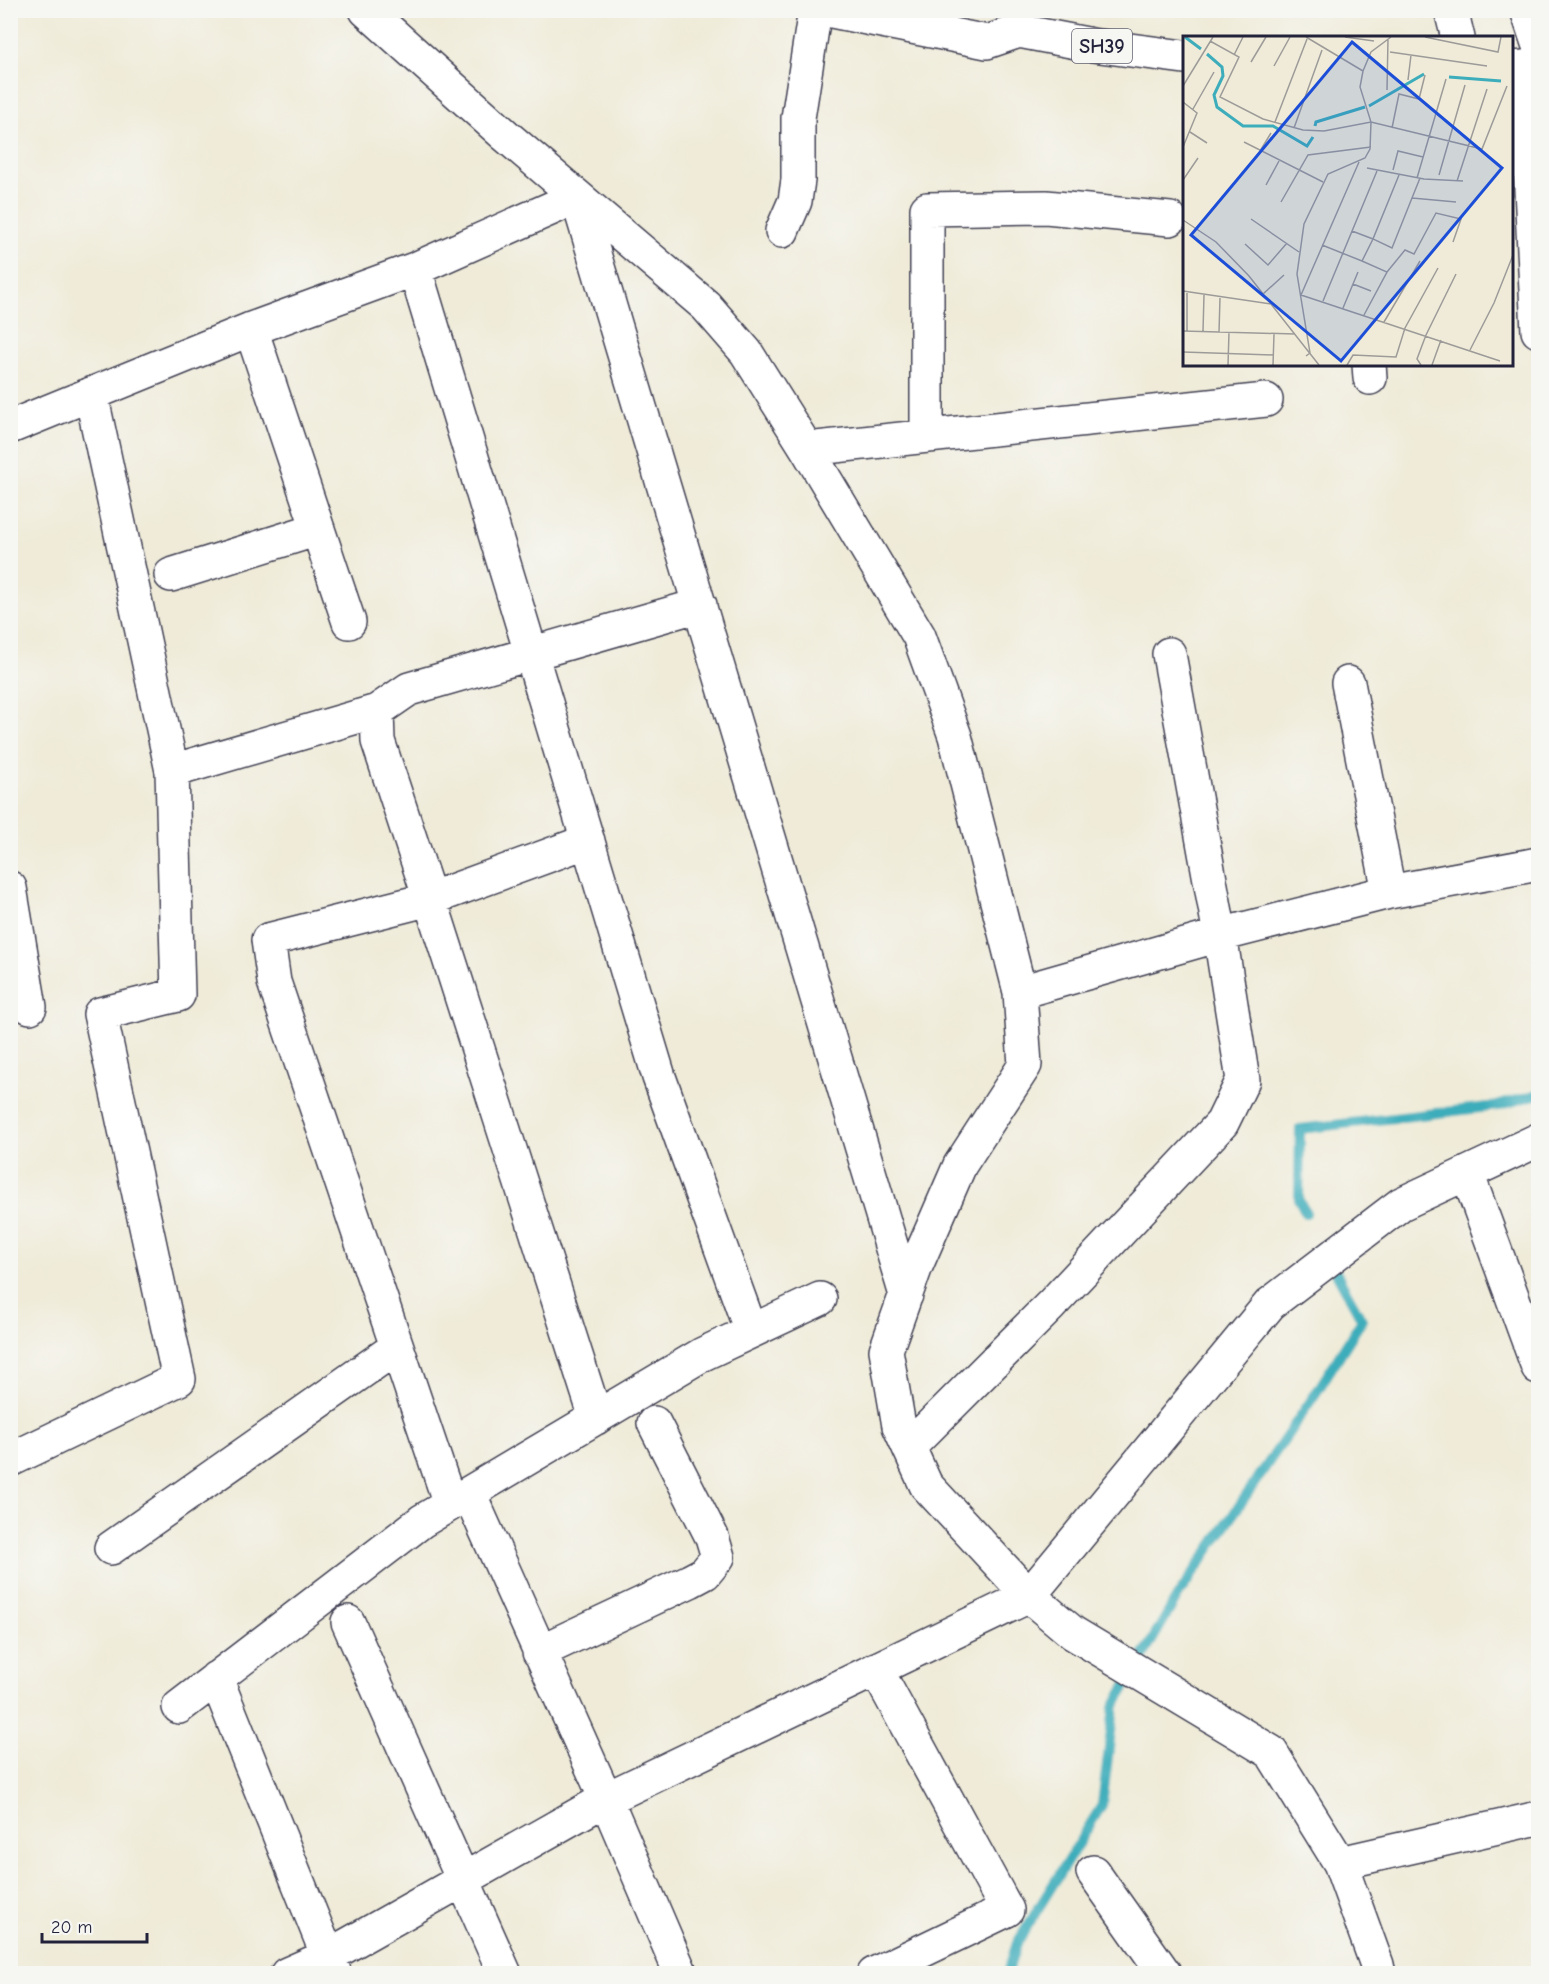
<svg xmlns="http://www.w3.org/2000/svg" width="1549" height="1984" viewBox="0 0 1549 1984" font-family="'Comic Neue',sans-serif">
<rect width="100%" height="100%" fill="#f6f6f2"/>
<filter id="ink" filterUnits="userSpaceOnUse"><feTurbulence type="fractalNoise" baseFrequency=".0167" numOctaves="2"/><feDisplacementMap in="SourceGraphic" scale="12" xChannelSelector="R" yChannelSelector="G"/><feConvolveMatrix kernelMatrix="1 2 1 2 8 2 1 2 1" color-interpolation-filters="sRGB"/></filter>
<filter id="wash" filterUnits="userSpaceOnUse"><feTurbulence type="fractalNoise" baseFrequency=".008" numOctaves="4" result="noise"/><feDisplacementMap in="SourceGraphic" scale="24" xChannelSelector="R" yChannelSelector="G"/><feGaussianBlur stdDeviation="1.35" result="paint"/><feColorMatrix in="noise" values="0 0 0 0 0 0 0 0 0 0 0 0 0 0 0 0 0 1.4 0 .05"/><feComposite in="paint" operator="in"/></filter>
<g filter="url(#wash)">
<rect width="100%" height="100%" fill="#efebd8"/>
<g fill="none" stroke-linecap="round" stroke-linejoin="round">
<path stroke="#3eadbb" stroke-width="10" d="M 1306,1213 L 1299,1200 L 1300,1129 L 1497,1106 L 1538,1094
M 1007,1974 L 1017,1943 L 1102,1805 L 1114,1707 L 1177,1597 L 1316,1393 L 1362,1320 L 1332,1265"/>
</g>
</g>
<g filter="url(#ink)">
<g fill="none" stroke-linecap="round" stroke-linejoin="round">
<g stroke="#414053" stroke-width="36">
<path id="minor" d="M 366,10 L 505,135 L 706,306 L 746,352 L 807,449 L 919,636 L 955,736 L 1020,992 L 1025,1065 L 960,1165 L 916,1266 L 886,1350 L 899,1426 L 926,1485 L 1029,1596 L 1073,1633 L 1271,1752 L 1340,1863 L 1377,1965 L 1379,1974
M 1451,10 L 1458,38
M 1527,10 L 1538,43
M 1525,67 L 1538,331
M 782,231 L 795,201 L 798,180 L 798,118 L 815,10
M 415,269 L 659,1077 L 751,1331
M 251,329 L 349,622
M 1369,364 L 1370,378
M 91,394 L 172,771 L 377,711
M 10,427 L 251,329 L 415,269 L 577,197 L 906,1295
M 927,436 L 927,209 L 1046,207 L 1170,219
M 807,449 L 1266,400
M 171,575 L 318,529
M 1348,683 L 1389,892
M 588,841 L 430,899 L 378,741 L 377,711 L 409,689 L 700,605
M 10,888 L 30,1007
M 1020,992 L 1220,935 L 1389,892 L 1538,864
M 1467,1173 L 1538,1367
M 909,1447 L 1051,1305 L 1222,1123 L 1243,1080 L 1220,935 L 1169,654
M 10,1460 L 179,1379 L 100,1014 L 178,995 L 172,771
M 469,1493 L 606,1799 L 681,1974
M 450,1504 L 274,982 L 268,940 L 430,899 L 596,1418
M 111,1548 L 397,1347
M 348,1622 L 505,1974
M 539,1652 L 690,1581 L 705,1573 L 718,1557 L 712,1537 L 654,1423
M 216,1678 L 335,1974
M 179,1707 L 422,1521 L 703,1354 L 820,1299
M 1340,1863 L 1538,1818
M 1093,1872 L 1165,1974
M 287,1974 L 328,1956 L 606,1799 L 1029,1596 L 1270,1304 L 1401,1204 L 1538,1140
M 874,1974 L 1007,1910 L 876,1669"/>
</g>
<g stroke="#414053" stroke-width="36">
<path id="major" d="M 827,10 L 987,42 L 1019,31 L 1092,45 L 1184,57
M 1512,68 L 1538,66"/>
</g>
<use href="#minor" stroke="#fff" stroke-width="33"/>
<use href="#major" stroke="#fff" stroke-width="33"/>
</g>
</g>
<g text-anchor="middle" stroke-width="5" stroke-linejoin="round" paint-order="stroke">
<rect fill="#f6f6f2" stroke="#626272" stroke-width="1.5" x="1072" y="29" width="60" height="34" rx="4.5"/>
<g font-size="20" font-weight="bold" fill="#22223b">
<text x="1102" y="53">SH39</text>
</g>
</g>
<g transform="translate(1183 36)">
<rect width="330" height="330" fill="#efebd8"/>
<path fill="none" stroke="#3eadbb" stroke-width="3" d="M 2,1 L 18,13M 24,18 L 39,31 L 40,40 L 31,59 L 34,71 L 60,90 L 90,90 L 124,110 L 130,101M 266,41 L 318,45M 186,70 L 241,38M 132,90 L 133,86 L 182,71"/>
<path fill="none" stroke="#9d9b99" stroke-width="1.5" d="M 123,1 L 180,35M 162,1 L 191,5M 242,1 L 315,16 L 318,1M 27,5 L 56,21 L 37,61 L 80,83 L 120,94 L 141,95 L 188,86 L 299,113 L 324,50M 207,16 L 304,30M 51,19 L 60,1M 68,26 L 83,1M 91,30 L 107,1M 225,44 L 228,19M 0,50 L 30,1M 204,54 L 205,3M 0,66 L 14,77 L 0,111M 10,73 L 31,36M 92,86 L 124,3M 111,92 L 139,14M 209,92 L 216,58 L 236,63 L 242,39M 7,96 L 24,107M 61,106 L 140,146M 77,115 L 88,97M 176,126 L 118,259 L 317,325M 184,132 L 241,143 L 280,145M 210,134 L 215,115 L 240,121M 216,139 L 190,203 L 209,212 L 237,142M 256,139 L 282,49M 234,142 L 263,43M 0,144 L 15,122M 274,145 L 304,53M 83,149 L 96,125M 229,162 L 273,166M 98,166 L 125,119 L 188,111M 68,183 L 116,216M 0,184 L 33,206 L 66,240 L 136,329M 62,208 L 85,229 L 104,207M 139,209 L 179,225 L 190,203 L 169,195M 179,225 L 204,236 L 181,279M 204,236 L 222,214 L 231,218 L 253,177 L 278,183 L 270,206M 170,248 L 188,255M 0,255 L 88,268M 80,258 L 101,239M 140,265 L 194,135M 160,272 L 175,236M 201,286 L 237,225M 0,295 L 112,298M 4,295 L 4,255M 20,295 L 21,259M 36,296 L 37,262M 287,314 L 311,267 L 330,219M 0,316 L 91,319M 123,320 L 127,317 L 114,238 L 121,188 L 145,138 L 182,122 L 187,113 L 188,86 L 177,51 L 180,35 L 188,16 L 208,1M 45,329 L 46,296M 90,329 L 91,298M 164,329 L 170,319 L 213,321 L 222,292 L 255,232M 238,329 L 234,323 L 243,299 L 273,238M 249,329 L 258,304"/>
<path fill="#1d4ed8" fill-opacity="0.15" stroke="#1d4ed8" stroke-width="3" d="M 169,6 L 319,132 L 158,325 L 8,199 Z"/>
<rect width="330" height="330" fill="none" stroke="#22223b" stroke-width="3"/>
</g>
<rect width="1549" height="1984" fill="none" stroke="#f6f6f2" stroke-width="36"/>
<path d="M42 1933v9h105v-9" fill="none" stroke="#22223b" stroke-width="3"/>
<text x="51" y="1933" font-size="18" fill="#22223b" stroke="#f6f6f2" stroke-width="4.5" paint-order="stroke">20 m</text>
</svg>
